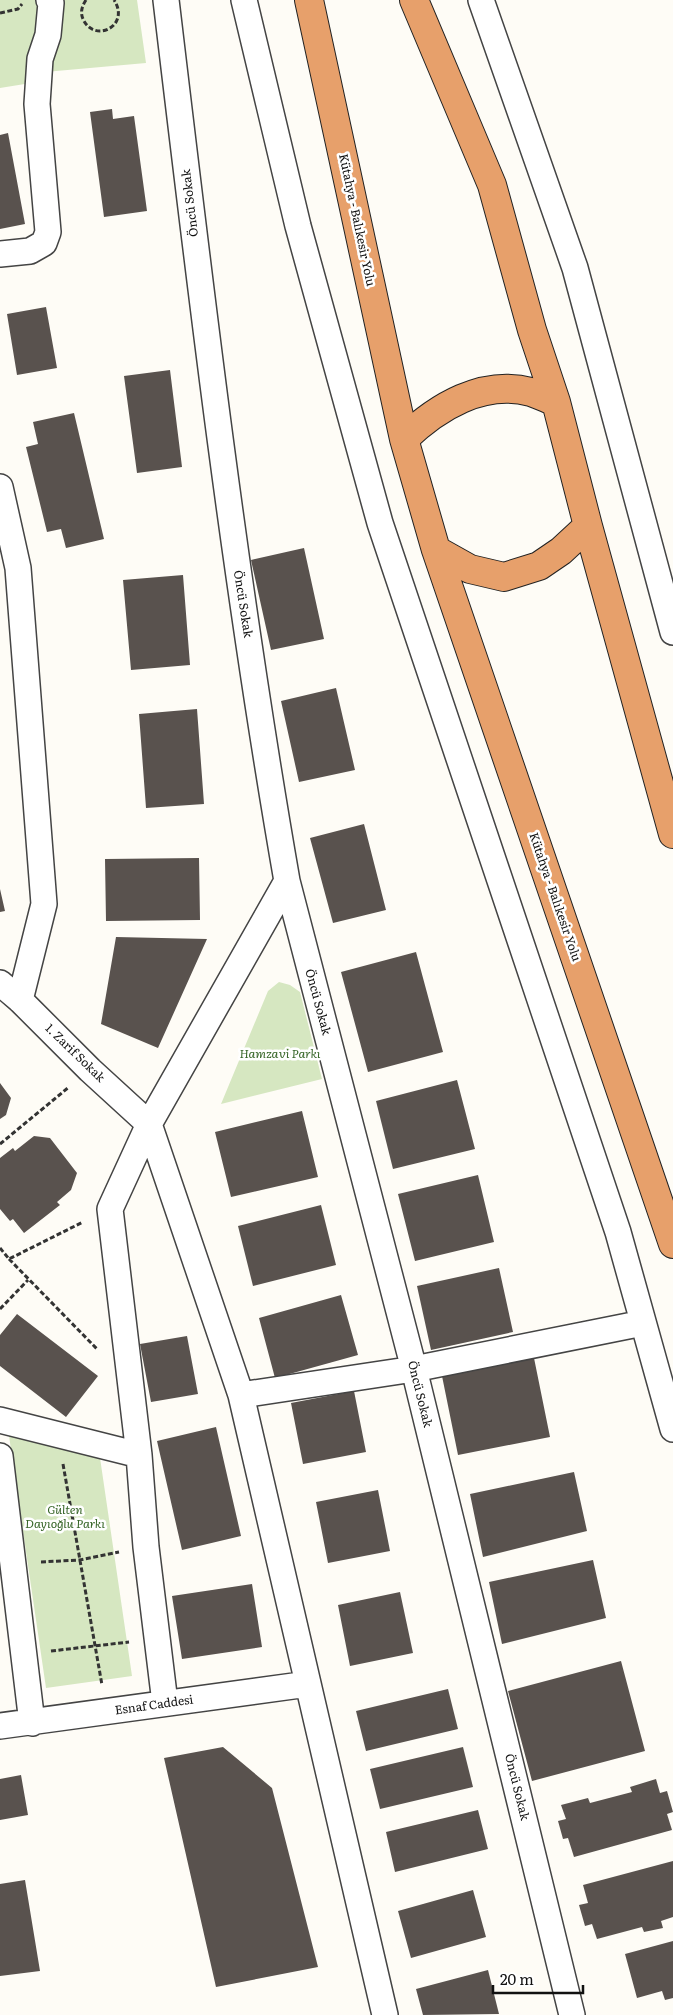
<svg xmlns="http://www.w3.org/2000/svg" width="673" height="2015" viewBox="0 0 673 2015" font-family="Literata,serif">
<rect width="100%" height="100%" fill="#fefcf6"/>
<path fill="#d6e7c1" d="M 0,0 L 43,0 L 31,83 L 0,88 Z
M 55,0 L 137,0 L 146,63 L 45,72 Z
M 279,982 L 290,985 L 300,992 L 322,1079 L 221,1104 L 268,991 Z
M 8,1429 L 99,1451 L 132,1676 L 46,1688 Z"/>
<path fill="#59524e" d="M 112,109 L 113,119 L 134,116 L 147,211 L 104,217 L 90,112 Z
M 8,133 L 25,224 L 0,229 L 0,135 Z
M 46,307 L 57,368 L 17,375 L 7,314 Z
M 170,370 L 182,467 L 137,473 L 124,376 Z
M 74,413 L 104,539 L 66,548 L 61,529 L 47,532 L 26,447 L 38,444 L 33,422 Z
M 304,548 L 324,639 L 271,650 L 251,560 Z
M 183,575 L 190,665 L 131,670 L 123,580 Z
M 336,688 L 355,770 L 299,782 L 281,701 Z
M 197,709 L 204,804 L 146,808 L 139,714 Z
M 364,824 L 386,910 L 333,923 L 310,838 Z
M 199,858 L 200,920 L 106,921 L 105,859 Z
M 0,889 L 5,911 L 0,912 Z
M 116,937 L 207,939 L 158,1048 L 101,1024 Z
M 416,952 L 443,1052 L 368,1072 L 341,972 Z
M 457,1080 L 475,1149 L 393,1169 L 376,1101 Z
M 0,1083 L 11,1098 L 6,1115 L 0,1119 Z
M 302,1111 L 318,1177 L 231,1197 L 215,1132 Z
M 34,1136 L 50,1138 L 77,1173 L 71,1190 L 57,1202 L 60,1205 L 24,1233 L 13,1219 L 10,1221 L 0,1209 L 0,1158 L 13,1148 L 15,1151 Z
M 478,1175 L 494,1242 L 415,1261 L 398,1194 Z
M 321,1205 L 336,1265 L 253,1286 L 238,1226 Z
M 499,1268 L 513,1332 L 431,1350 L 417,1286 Z
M 341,1295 L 358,1355 L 275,1378 L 259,1318 Z
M 17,1314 L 98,1376 L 66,1417 L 0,1366 L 0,1335 Z
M 187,1336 L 198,1394 L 151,1402 L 140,1344 Z
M 534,1358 L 550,1437 L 458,1455 L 442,1376 Z
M 354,1391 L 366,1452 L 303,1464 L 291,1403 Z
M 216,1427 L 241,1536 L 182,1550 L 157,1441 Z
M 574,1472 L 587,1531 L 483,1557 L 470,1494 Z
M 378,1490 L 390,1551 L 328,1563 L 316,1502 Z
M 593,1560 L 606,1618 L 502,1644 L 489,1582 Z
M 252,1584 L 262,1647 L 182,1659 L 172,1596 Z
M 400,1592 L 413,1653 L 350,1666 L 338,1605 Z
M 621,1661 L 645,1751 L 532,1781 L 508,1691 Z
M 448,1689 L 458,1729 L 366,1751 L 356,1711 Z
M 223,1747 L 272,1788 L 318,1967 L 216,1987 L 164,1758 Z
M 463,1747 L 473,1787 L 380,1809 L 370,1769 Z
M 21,1775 L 28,1815 L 0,1820 L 0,1779 Z
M 656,1779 L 660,1793 L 667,1791 L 673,1812 L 667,1814 L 672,1830 L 574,1857 L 568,1838 L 563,1839 L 558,1821 L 566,1819 L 561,1805 L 588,1798 L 590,1803 L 632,1792 L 630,1787 Z
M 478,1810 L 488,1849 L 395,1872 L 386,1832 Z
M 673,1861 L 673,1917 L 661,1921 L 663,1928 L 644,1932 L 642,1927 L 597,1939 L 592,1924 L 585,1926 L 579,1905 L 588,1903 L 583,1885 Z
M 25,1880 L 40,1971 L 0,1976 L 0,1884 Z
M 473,1890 L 486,1937 L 411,1958 L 398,1911 Z
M 673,1941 L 673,1998 L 665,2000 L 662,1991 L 637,1998 L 625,1954 Z
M 488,1970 L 499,2014 L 423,2015 L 416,1989 Z"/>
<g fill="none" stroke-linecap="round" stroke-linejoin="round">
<g stroke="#444" stroke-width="28">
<path id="street" d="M 166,0 C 201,295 236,589 287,881 L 414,1369 L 572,2015
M 244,0 L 298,226 L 380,523 L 618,1232 L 673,1429
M 481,0 L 575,268 L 673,632
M 0,254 L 30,251 L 44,243 L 48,232 L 37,104 L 40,59 L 48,35 L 51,3 L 49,0
M 0,487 L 18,568 L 44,904 L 20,1000
M 0,983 L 20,1000 L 90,1070 L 149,1124 L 241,1395 L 385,2015
M 241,1395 L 414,1369 L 643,1323
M 0,1420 L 139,1455
M 0,1456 L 32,1723
M 165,1703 L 146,1547 L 139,1455 L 110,1209 L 149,1124 L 287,881
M 0,1726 L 308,1684"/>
</g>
<g stroke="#222" stroke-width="30">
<path id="highway" d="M 309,0 L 404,439 L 436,550 L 673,1244
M 414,0 L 492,185 L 532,330 L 556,402 L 588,526 L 673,834
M 404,439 C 437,407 483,379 531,392 C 540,395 548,399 556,402
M 436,550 L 470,569 L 504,577 L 539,566 L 561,551 L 588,526"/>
</g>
<path stroke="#333" stroke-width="3" stroke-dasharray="5 2.5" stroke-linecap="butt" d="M 86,0 C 82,6 80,12 83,19 C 94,44 131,26 114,0
M 0,13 L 18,9 L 22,4
M 0,1144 L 69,1087
M 0,1248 L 9,1259 L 83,1222
M 9,1259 L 97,1349
M 0,1309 L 28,1280
M 63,1464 L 102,1685
M 41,1562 L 80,1560 L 119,1552
M 51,1651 L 129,1642"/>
<use href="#street" stroke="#fff" stroke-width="25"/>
<use href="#highway" stroke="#e7a06b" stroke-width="28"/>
</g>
<g text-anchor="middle" stroke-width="5" stroke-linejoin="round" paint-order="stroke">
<g font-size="12" fill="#111" stroke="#fff">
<text transform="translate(190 203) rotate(-97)" y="4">Öncü Sokak</text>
<text transform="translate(357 220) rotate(78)" y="4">Kütahya - Balıkesir Yolu</text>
<text transform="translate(243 604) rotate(81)" y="4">Öncü Sokak</text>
<text transform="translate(555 897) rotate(71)" y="4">Kütahya - Balıkesir Yolu</text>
<text transform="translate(318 1002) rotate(75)" y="4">Öncü Sokak</text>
<text transform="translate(75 1053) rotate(44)" y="4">1. Zarif Sokak</text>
<text transform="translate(420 1394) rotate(76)" y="4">Öncü Sokak</text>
<text transform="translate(154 1705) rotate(-8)" y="4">Esnaf Caddesi</text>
<text transform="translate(517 1787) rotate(76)" y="4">Öncü Sokak</text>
</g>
<g font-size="12" font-style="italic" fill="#356426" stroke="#fff">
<text x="280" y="1058">Hamzavi Parkı</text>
<text x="65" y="1514">Gülten<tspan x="65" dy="14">Dayıoğlu Parkı</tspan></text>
</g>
</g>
<path d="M493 1985v8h90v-8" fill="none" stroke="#111111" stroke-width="2.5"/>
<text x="500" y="1985" font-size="15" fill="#111111" stroke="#ffffff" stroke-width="4" paint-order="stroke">20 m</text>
</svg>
